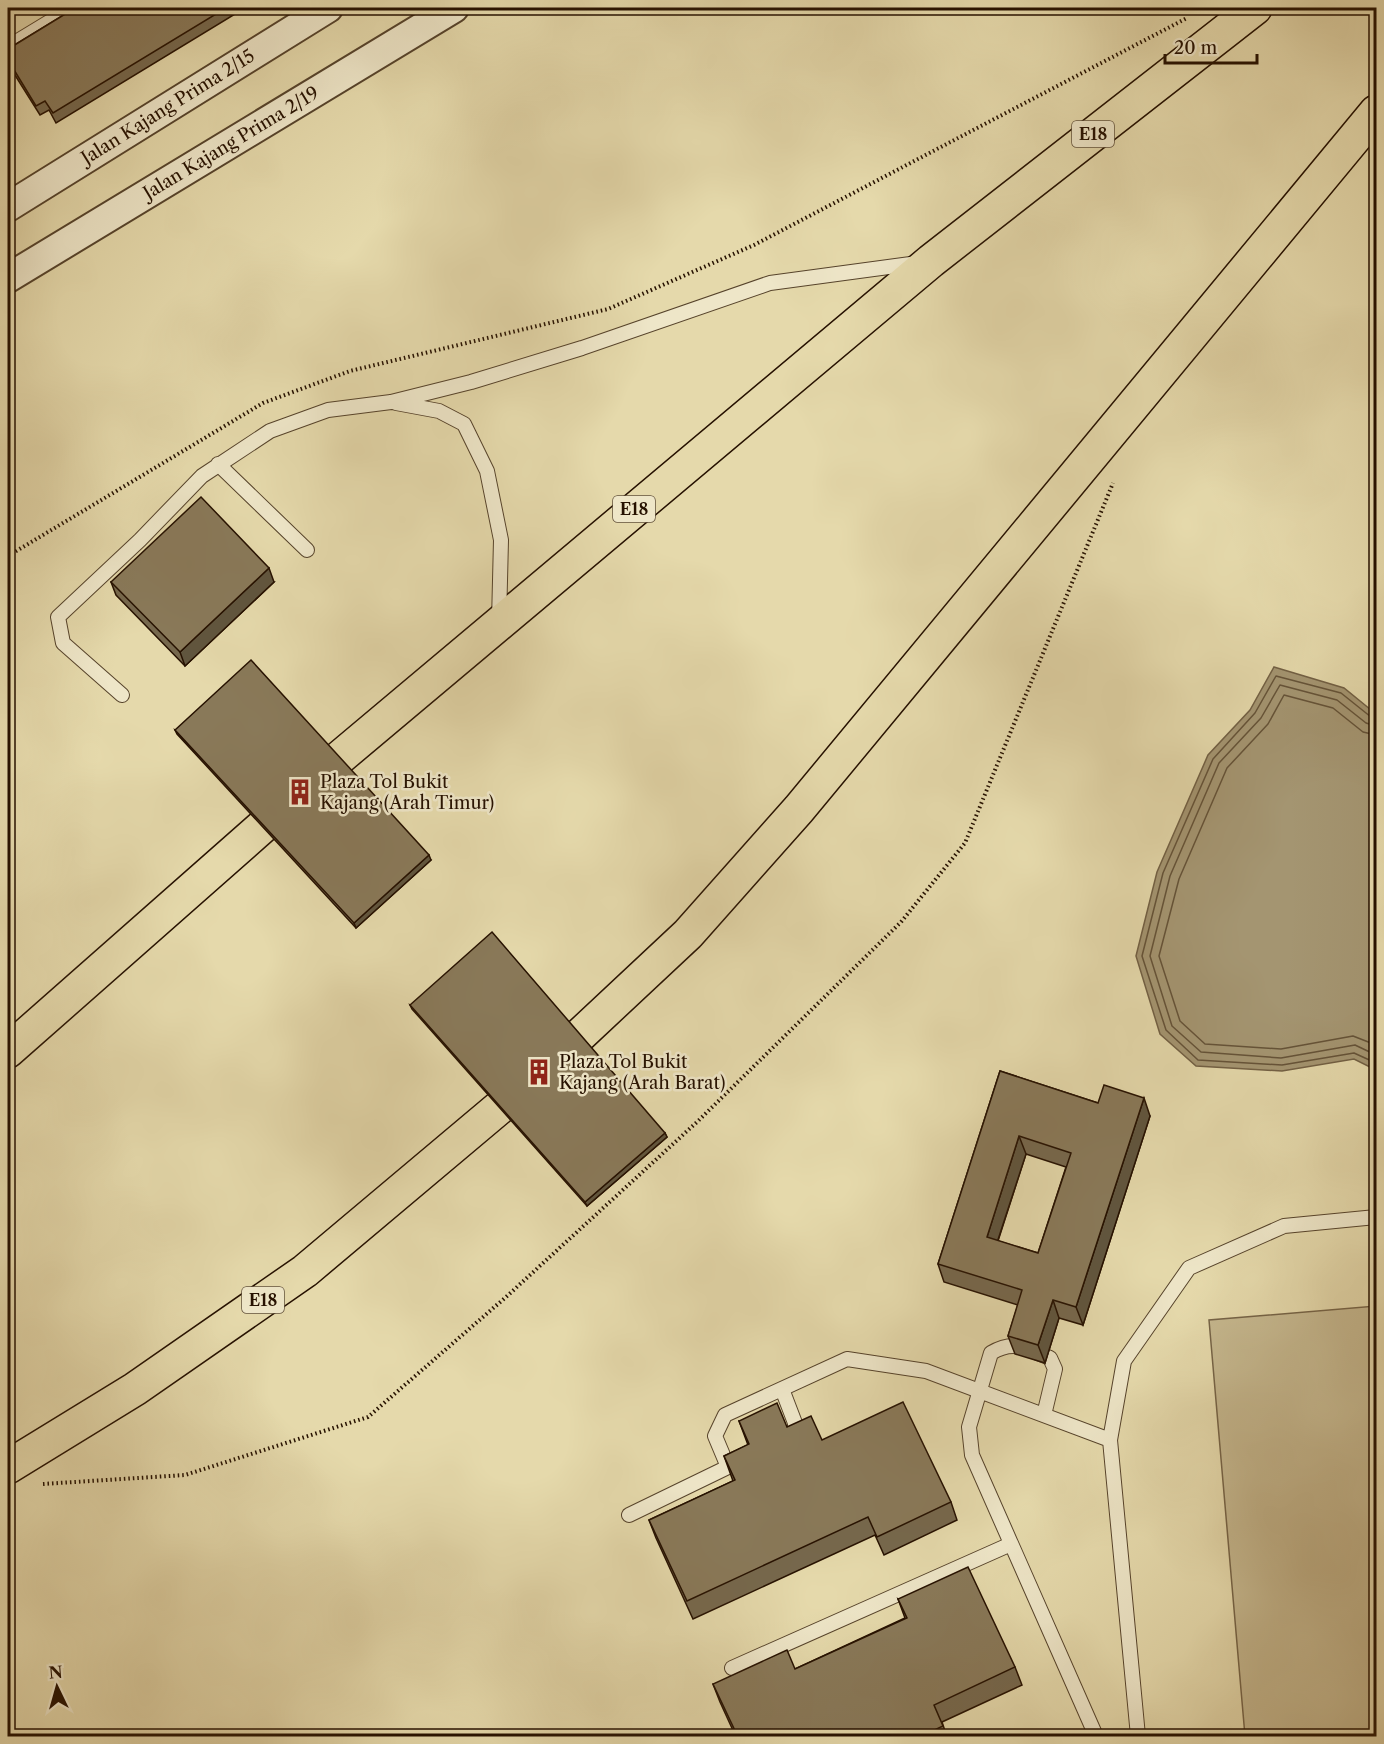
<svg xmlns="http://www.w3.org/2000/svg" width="1384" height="1744" viewBox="0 0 1384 1744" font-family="'Libre Caslon Text',serif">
<rect width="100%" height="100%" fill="#e5d9ab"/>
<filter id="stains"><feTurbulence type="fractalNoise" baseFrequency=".00333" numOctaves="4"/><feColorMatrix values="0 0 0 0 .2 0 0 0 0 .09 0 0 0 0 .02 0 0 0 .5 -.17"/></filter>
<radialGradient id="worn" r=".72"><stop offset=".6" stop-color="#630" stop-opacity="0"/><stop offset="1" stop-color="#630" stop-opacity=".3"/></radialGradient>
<path fill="#c5b78e" stroke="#766447" stroke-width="1.5" d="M 1376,1306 L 1376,1736 L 1245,1736 L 1209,1320 Z"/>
<path fill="#a49571" stroke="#726044" stroke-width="1.5" d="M 1274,667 L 1344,688 L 1376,714 L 1376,1070 L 1354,1059 L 1282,1071 L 1196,1066 L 1160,1034 L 1136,956 L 1157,872 L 1208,755 L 1250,710 Z"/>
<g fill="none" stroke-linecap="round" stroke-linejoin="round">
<path stroke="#655338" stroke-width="1.5" d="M 1376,718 L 1371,717 L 1341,693 L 1276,676 L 1255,713 L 1213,759 L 1163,873 L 1142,956 L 1166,1030 L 1198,1060 L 1282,1065 L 1354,1053 L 1376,1063
M 1376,726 L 1366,723 L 1337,700 L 1280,685 L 1261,718 L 1219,763 L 1170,876 L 1150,956 L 1172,1026 L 1201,1052 L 1281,1058 L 1355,1045 L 1376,1055
M 1376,735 L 1363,732 L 1333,708 L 1284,695 L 1268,724 L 1227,768 L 1179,879 L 1159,956 L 1180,1021 L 1205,1044 L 1281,1049 L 1353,1036 L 1376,1045"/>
<g stroke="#56432b" stroke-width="16">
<path id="service" d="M 16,42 L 72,8
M 396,403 L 439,411 L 464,424 L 487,471 L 501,540 L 499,621
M 218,464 L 307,550
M 122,695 L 63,643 L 58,617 L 140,540 L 202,476 L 270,431 L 328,410 L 391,402 L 471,382 L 582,348 L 770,283 L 918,263
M 782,1389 L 795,1423 L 795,1436 L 791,1438
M 1044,1415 L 1055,1369 L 1050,1358 C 1026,1349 1015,1339 991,1353 L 969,1427 L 972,1455 L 1096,1736
M 629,1515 L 728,1467 L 715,1436 L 725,1415 L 847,1359 L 926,1371 L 1110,1440
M 732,1668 L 1011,1544
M 1138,1736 L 1110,1440 L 1124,1361 L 1189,1268 L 1284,1226 L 1376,1217"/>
</g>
<g stroke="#56432b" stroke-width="32">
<path id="minor" d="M 8,207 L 328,8
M 8,278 L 454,8"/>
</g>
<g stroke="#261100" stroke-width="36">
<path id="motorway" d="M 338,759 L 931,261 L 1255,8
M 579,1036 L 688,934 L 799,809 L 1376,112
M 8,1051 L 263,826
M 8,1467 L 135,1389 L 305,1271 L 500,1107"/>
</g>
<path stroke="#261100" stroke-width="4" stroke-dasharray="1.5 3" stroke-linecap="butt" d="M 8,556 L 263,403 L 350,371 L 608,309 L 754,245 L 1187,18
M 43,1484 L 185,1475 L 368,1417 L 506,1297 L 697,1122 L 901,922 L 965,843 L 1113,483"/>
<use href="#service" stroke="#eee6c8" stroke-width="14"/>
<use href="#minor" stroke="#eee6c8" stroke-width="28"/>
<use href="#motorway" stroke="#e5d9ab" stroke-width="33"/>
</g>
<path fill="#76684d" stroke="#261100" stroke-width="1.5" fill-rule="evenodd" d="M 75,8 L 245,8 L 56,123 L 49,110 L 40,115 L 8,64 L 8,49 Z
M 111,582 L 274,582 L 185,666 L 116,595 Z
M 175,730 L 431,860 L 356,928 L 177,734 Z
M 410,1005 L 665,1133 L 667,1137 L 587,1206 L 412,1009 Z
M 1000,1071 L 1098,1103 L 1150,1116 L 1083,1325 L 1059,1318 L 1045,1363 L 1015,1354 L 1008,1336 L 1018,1305 L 944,1282 L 938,1264 ZM 1026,1154 L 1066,1167 L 1038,1253 L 998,1241 Z
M 739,1421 L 787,1427 L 822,1440 L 951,1502 L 957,1520 L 884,1555 L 875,1535 L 693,1619 L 656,1538 L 649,1520 L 733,1481 L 724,1456 L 748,1445 Z
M 898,1599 L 1015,1667 L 1022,1685 L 942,1722 L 947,1737 L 736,1737 L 720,1702 L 713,1684 L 795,1669 L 905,1618 Z"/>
<path fill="#60553e" stroke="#261100" stroke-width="1.5" d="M 269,568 L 274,582 L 185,666 L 180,652 Z
M 429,855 L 431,860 L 356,928 L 354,923 Z
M 1144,1098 L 1150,1116 L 1083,1325 L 1076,1307 Z
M 665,1133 L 667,1137 L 587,1206 L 585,1202 Z
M 1019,1136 L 1026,1154 L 993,1255 L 987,1237 Z
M 1053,1300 L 1059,1318 L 1045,1363 L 1038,1345 Z"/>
<path fill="#897959" stroke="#261100" stroke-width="1.5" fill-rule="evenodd" d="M 75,8 L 226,8 L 53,113 L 45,101 L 36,106 L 8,60 L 8,49 Z
M 201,497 L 269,568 L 180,652 L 111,582 Z
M 251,660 L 429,855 L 354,923 L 175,730 Z
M 492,932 L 665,1133 L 585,1202 L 410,1005 Z
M 1000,1071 L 1098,1103 L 1104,1085 L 1144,1098 L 1076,1307 L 1053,1300 L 1038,1345 L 1008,1336 L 1022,1290 L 938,1264 ZM 1019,1136 L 1071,1153 L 1038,1253 L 987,1237 Z
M 903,1402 L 951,1502 L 877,1537 L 868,1517 L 687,1601 L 649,1520 L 735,1480 L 724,1456 L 749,1444 L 739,1421 L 777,1403 L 787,1427 L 811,1416 L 822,1440 Z
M 968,1567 L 1015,1667 L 934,1705 L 943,1726 L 920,1737 L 738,1737 L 713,1684 L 787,1650 L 795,1669 L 907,1618 L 898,1599 Z"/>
<defs>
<g id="building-bare" transform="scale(2.07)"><path d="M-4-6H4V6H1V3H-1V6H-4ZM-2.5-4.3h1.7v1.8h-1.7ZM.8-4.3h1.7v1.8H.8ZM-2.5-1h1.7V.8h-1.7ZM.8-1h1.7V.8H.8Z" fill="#8f2418" stroke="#eee6c8" stroke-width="2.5" paint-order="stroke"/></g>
</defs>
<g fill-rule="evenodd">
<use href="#building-bare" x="300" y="792"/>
<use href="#building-bare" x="539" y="1072"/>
</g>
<g text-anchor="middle" stroke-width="5" stroke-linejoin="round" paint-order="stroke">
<g fill="#eee6c8" stroke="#62513c" stroke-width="1.5">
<rect x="1072" y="121" width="42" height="26" rx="4.5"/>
<rect x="613" y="496" width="42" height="26" rx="4.5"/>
<rect x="242" y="1287" width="42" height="26" rx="4.5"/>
</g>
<g font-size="16" font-weight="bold" fill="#261100">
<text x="1093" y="140">E18</text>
<text x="634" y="515">E18</text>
<text x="263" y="1306">E18</text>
</g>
<g font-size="18" fill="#261100" stroke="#eee6c8">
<text transform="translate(168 107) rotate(-32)" y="6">Jalan Kajang Prima 2/15</text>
<text transform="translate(231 143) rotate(-31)" y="6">Jalan Kajang Prima 2/19</text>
</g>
<g font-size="18" fill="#261100" stroke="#eee6c8" text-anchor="start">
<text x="320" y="788">Plaza Tol Bukit<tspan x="320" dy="21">Kajang (Arah Timur)</tspan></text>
<text x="559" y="1068">Plaza Tol Bukit<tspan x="559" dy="21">Kajang (Arah Barat)</tspan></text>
</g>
</g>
<rect width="1384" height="1744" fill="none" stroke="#e5d9ab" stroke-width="30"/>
<rect x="9" y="9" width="1366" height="1726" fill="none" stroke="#261100" stroke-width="3"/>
<rect x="15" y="15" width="1354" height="1714" fill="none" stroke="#261100" stroke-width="1.5"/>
<g transform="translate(57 1687) rotate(355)" stroke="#eee6c8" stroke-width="4.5" paint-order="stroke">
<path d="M0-4.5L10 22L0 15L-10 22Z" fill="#261100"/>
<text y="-9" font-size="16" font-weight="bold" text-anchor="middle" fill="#261100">N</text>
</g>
<path d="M1165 54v9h92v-9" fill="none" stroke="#261100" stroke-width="3"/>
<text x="1174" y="54" font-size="18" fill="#261100" stroke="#eee6c8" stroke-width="4.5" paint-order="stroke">20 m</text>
<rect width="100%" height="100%" filter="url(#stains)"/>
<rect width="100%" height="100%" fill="url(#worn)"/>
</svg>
